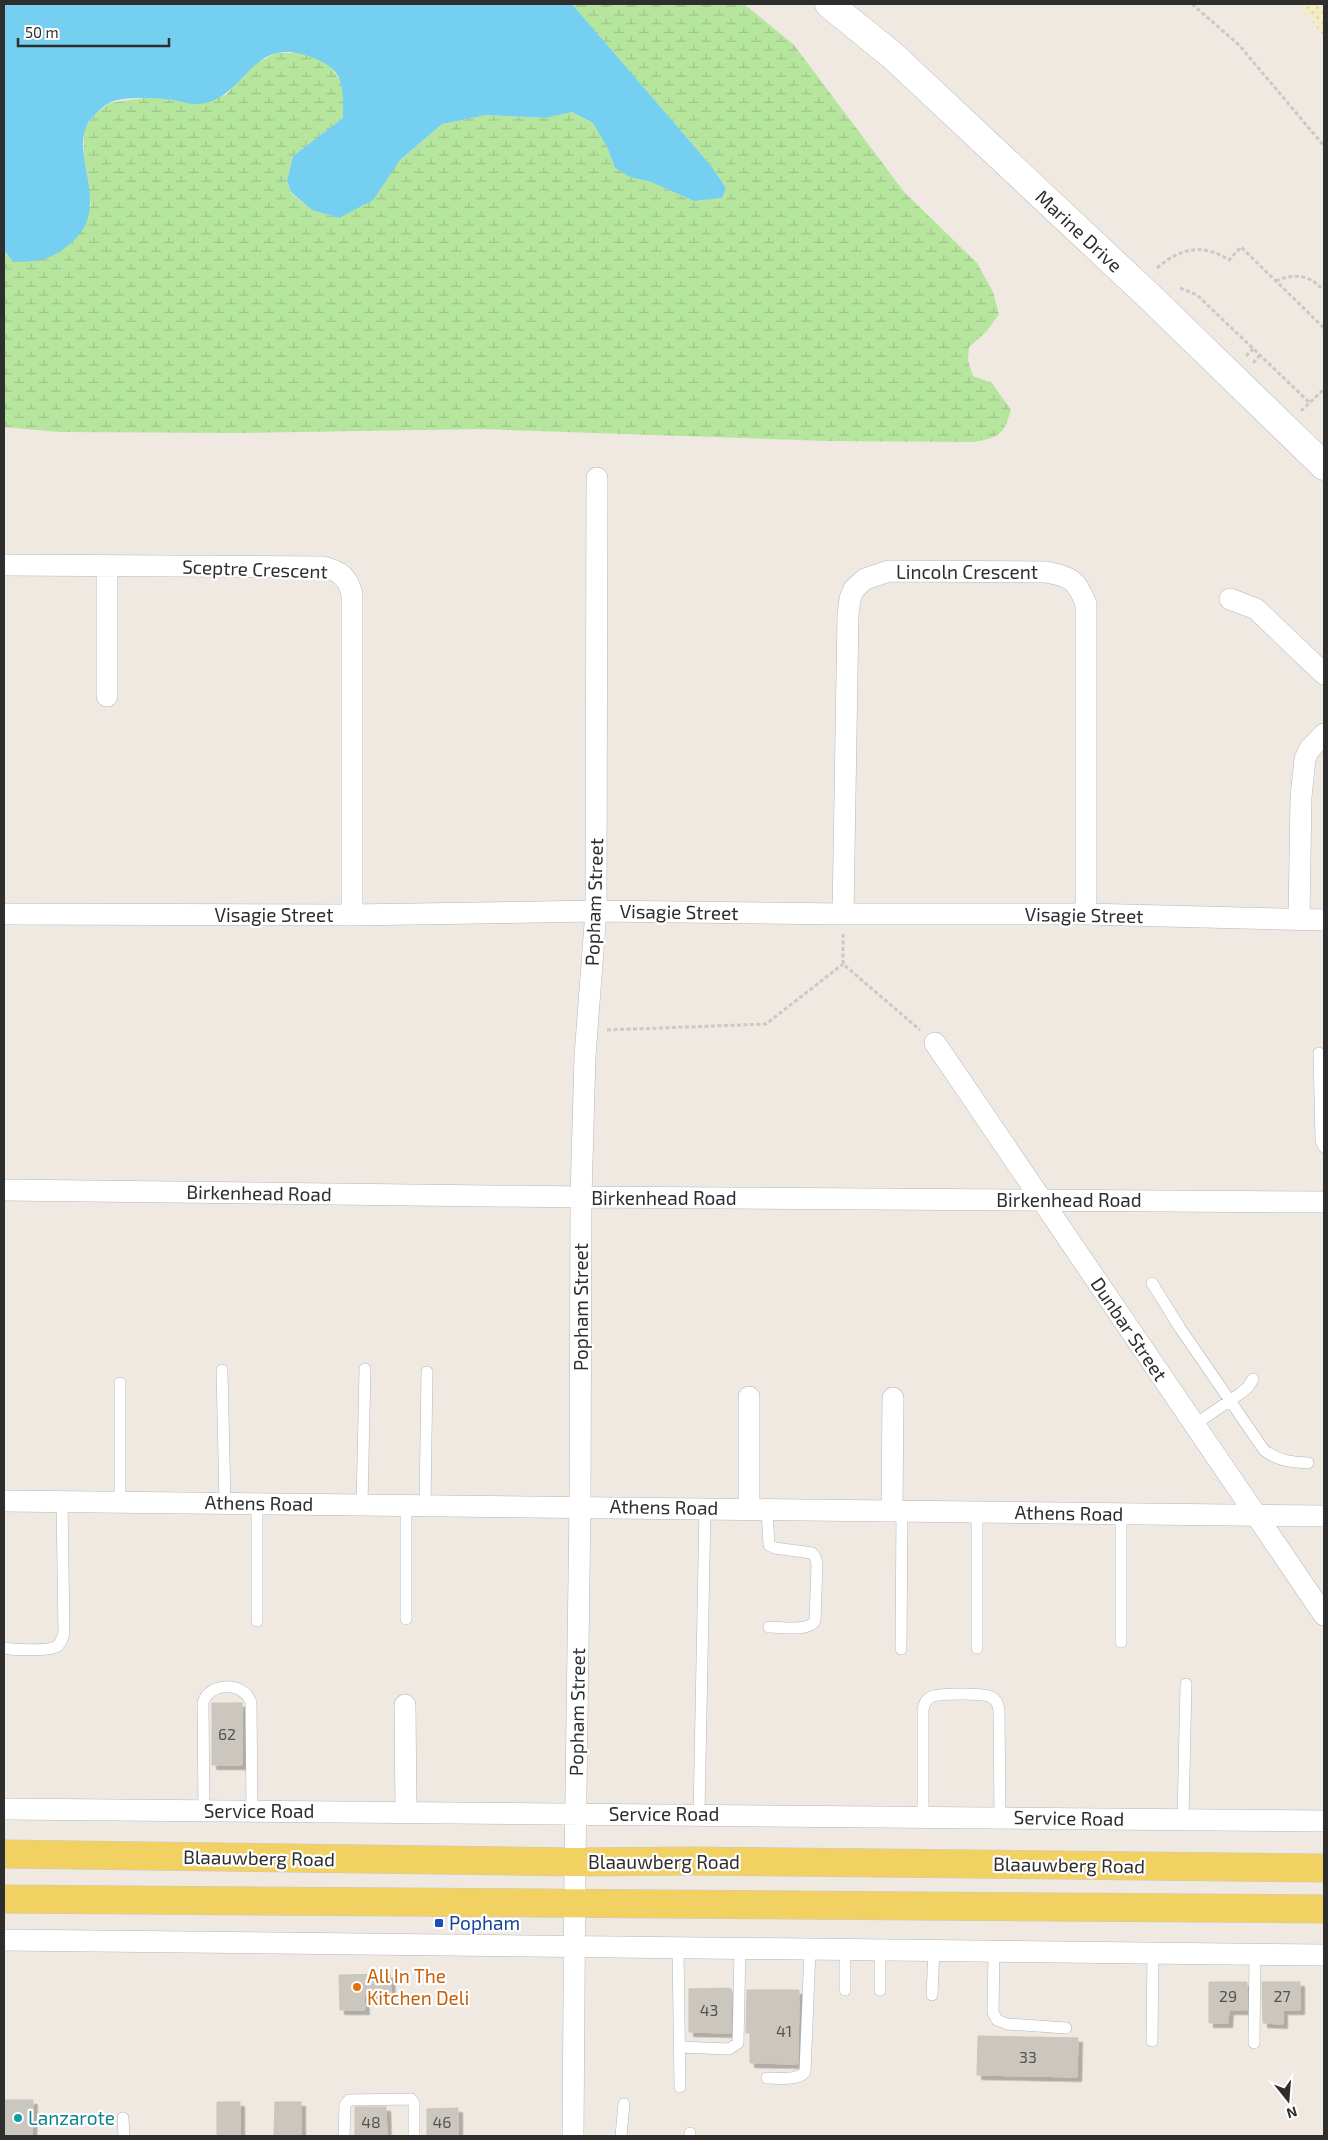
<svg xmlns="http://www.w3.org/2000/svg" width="1328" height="2140" viewBox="0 0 1328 2140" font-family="'Exo 2',sans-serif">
<defs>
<pattern id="wetland-marsh" width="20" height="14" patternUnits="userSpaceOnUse" patternTransform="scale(1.25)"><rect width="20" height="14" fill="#b6e59e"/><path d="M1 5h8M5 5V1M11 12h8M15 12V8" fill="none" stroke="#9dc588"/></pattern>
<pattern id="sand-dots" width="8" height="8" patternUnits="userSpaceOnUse" patternTransform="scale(1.25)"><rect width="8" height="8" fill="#f3ecc5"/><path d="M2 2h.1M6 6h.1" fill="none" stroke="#d1cbaa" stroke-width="1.8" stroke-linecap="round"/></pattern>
<filter id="shadow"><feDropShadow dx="4.5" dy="4.5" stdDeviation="0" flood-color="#0004"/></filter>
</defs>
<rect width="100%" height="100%" fill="#efe9e1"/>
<path fill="url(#wetland-marsh)" d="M 572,4 L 744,4 L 794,45 L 904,192 L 977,263 L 993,292 L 999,314 L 987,331 L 969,347 L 968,361 L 973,376 L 992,383 L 1011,410 C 1003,436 999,437 974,442 L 828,441 L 482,429 L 237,433 L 60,432 L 4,427 L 4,250 L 13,262 L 91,206 L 84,155 L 84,131 L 91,119 L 109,103 L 151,97 L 199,104 L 226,95 L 253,65 L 276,53 L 303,53 L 329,64 L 343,85 L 343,118 L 293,156 L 287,181 L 291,193 L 312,210 L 339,218 L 389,175 L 400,160 L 442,124 L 487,115 L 546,118 L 571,112 L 593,123 L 607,147 L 615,168 L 630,177 L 651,182 L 694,201 L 722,198 L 726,188 L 712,167 Z"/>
<path fill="url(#sand-dots)" d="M 1300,4 L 1324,4 L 1324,38 Z"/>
<path fill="#75cff0" d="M 4,4 L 572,4 L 712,167 L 726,188 L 722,198 L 694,201 L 651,182 L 630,177 L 615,168 L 607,147 L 593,123 L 572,112 L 546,118 L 487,115 L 442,124 L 400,160 L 373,200 L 339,218 L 312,210 L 291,192 L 287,181 L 293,156 L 343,118 C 343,90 346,71 316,59 C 249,30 248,100 199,104 C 191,105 180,101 172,100 C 157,98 123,96 109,103 C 103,106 96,114 92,118 C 64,149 115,206 72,242 C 50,261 41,261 13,262 L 4,250 Z"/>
<path fill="#cbc7bf" stroke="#cbc5ba" filter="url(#shadow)" d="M 212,1703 L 242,1703 L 242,1765 L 212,1765 Z
M 390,1974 L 391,1994 L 364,1995 L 365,2010 L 340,2010 L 339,1975 Z
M 1209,1982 L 1247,1982 L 1247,2010 L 1229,2010 L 1228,2023 L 1209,2023 Z
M 1262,1982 L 1300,1982 L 1300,2010 L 1283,2010 L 1283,2024 L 1263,2023 Z
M 729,1988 L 732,1990 L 731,2033 L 689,2032 L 689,1989 Z
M 747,1990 L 799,1990 L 798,2064 L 750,2063 L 750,2033 L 746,2033 Z
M 978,2036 L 1078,2038 L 1077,2077 L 977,2075 Z
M 4,2100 L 33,2100 L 32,2136 L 4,2136 Z
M 217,2102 L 240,2102 L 240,2136 L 217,2136 Z
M 275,2102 L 301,2102 L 301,2136 L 274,2136 Z
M 355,2107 L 386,2107 L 387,2136 L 355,2136 Z
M 458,2108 L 458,2136 L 427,2136 L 427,2109 Z"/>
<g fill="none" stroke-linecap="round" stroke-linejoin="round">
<g stroke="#b4b7c1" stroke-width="12">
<path id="lane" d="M 1319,1053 L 1321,1141 L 1324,1147
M 1152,1283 L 1180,1328 L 1264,1450 C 1278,1461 1291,1462 1308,1463
M 222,1370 L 225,1502
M 120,1383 L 120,1502
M 1194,1425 L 1241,1393 L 1248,1387 L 1253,1379
M 362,1504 L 365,1369
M 406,1505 L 406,1619
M 425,1505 L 427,1372
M 767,1509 L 769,1545 L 775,1548 L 812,1553 L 815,1557 L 817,1564 L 815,1621 C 807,1632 782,1627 769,1627
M 257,1621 L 257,1503
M 1121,1642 L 1121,1513
M 4,1648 C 14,1650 47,1651 56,1647 C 61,1644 62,1639 64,1633 L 62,1502
M 977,1648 L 977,1511
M 901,1649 L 902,1510
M 204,1811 L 203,1703 C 208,1682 245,1681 251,1703 L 252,1811
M 699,1815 L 705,1508
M 923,1817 L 923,1710 C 924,1705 925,1700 931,1697 C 938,1693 984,1693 991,1697 C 997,1700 998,1705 999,1710 L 1000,1817
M 1183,1819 L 1186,1684
M 678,1948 L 680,2087
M 880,1950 L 880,1990
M 994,1952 L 993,2012 L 997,2020 L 1007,2024 L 1066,2028
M 845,1990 L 845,1950
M 932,1995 L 934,1951
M 1152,2041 L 1153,1953
M 1254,2043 L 1255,1954
M 679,2047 L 729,2049 L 738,2043 L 740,1949
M 767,2078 C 778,2078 797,2081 805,2072 L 810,1950
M 123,2118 L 124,2136
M 690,2133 L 690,2136
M 344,2136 L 345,2105 L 349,2100 L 411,2099 L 414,2103 L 414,2136
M 621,2136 L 624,2104"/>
</g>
<g stroke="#b4b7c1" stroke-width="22">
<path id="street" d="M 4,565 L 323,567 C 339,570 349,578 352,595 L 352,915
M 1230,599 L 1256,609 L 1324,674
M 107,696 L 107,566
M 4,914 L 352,915 L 596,911 L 843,914 L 1086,914 L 1324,920
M 843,914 L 848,615 L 850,599 L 854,589 L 865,579 L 889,571 L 1046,572 C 1070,576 1077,580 1086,604 L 1086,914
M 1299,919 L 1301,797 L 1305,759 L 1309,750 L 1324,734
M 935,1043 L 1324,1615
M 4,1190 L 581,1197 L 1324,1202
M 749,1397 L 749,1509
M 4,1501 L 1324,1516
M 892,1510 L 893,1398
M 405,1705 L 406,1812
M 4,1809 L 1324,1821
M 4,1940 L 1324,1955
M 573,2136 L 575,1862 L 580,1506 L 581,1197 L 585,1056 L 596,911 L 597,478"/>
</g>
<g stroke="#b4b7c1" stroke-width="29">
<path id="secondary" d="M 829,4 L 892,55 L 1149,296 L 1324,466"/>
</g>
<g stroke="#c9c9c9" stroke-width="29">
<path id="primary" d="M 4,1854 L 575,1862 L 691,1861 L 1324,1868
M 4,1899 C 444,1904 884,1904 1324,1909"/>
</g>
<path stroke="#c9c9c9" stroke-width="3" stroke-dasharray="4 2.5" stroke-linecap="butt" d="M 1192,4 L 1239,45 L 1324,146
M 1157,268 C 1180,248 1203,243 1229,260 L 1241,247 L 1324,328
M 1276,281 C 1291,274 1308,274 1320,287 L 1324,283
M 1180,288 L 1197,295 L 1310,403
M 1246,356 L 1253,349
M 1253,363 L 1260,355
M 1301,411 L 1324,389
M 843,934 L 843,964 L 920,1030
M 607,1030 L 766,1024 L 843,964"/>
<use href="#lane" stroke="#fff" stroke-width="11"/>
<use href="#street" stroke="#fff" stroke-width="21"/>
<use href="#secondary" stroke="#fff" stroke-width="28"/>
<use href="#primary" stroke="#f2d163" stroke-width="28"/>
</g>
<rect fill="#1a4fb4" stroke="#fff" stroke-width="2" x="434" y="1918" width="10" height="10" rx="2.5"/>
<circle fill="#e8710a" stroke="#fff" stroke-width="2" cx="357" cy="1987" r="5"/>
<circle fill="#0f9aa8" stroke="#fff" stroke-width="2" cx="18" cy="2118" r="5"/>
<g text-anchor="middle" stroke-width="4.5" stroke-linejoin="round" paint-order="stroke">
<g font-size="16" fill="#555452">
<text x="227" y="1740">62</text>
<text x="1228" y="2002">29</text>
<text x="1282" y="2002">27</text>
<text x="709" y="2016">43</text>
<text x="784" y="2037">41</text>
<text x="1028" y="2063">33</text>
<text x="371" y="2128">48</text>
<text x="442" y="2128">46</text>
</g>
<g font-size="19" fill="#2e2e2e" stroke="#fff">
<text transform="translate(1079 231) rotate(43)" y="7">Marine Drive</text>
<text transform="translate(255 569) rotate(2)" y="7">Sceptre Crescent</text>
<text x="967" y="579">Lincoln Crescent</text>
<text transform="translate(594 902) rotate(-88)" y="7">Popham Street</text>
<text transform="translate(679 912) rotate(1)" y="7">Visagie Street</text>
<text x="274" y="922">Visagie Street</text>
<text transform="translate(1084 915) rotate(1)" y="7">Visagie Street</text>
<text transform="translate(259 1193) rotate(1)" y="7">Birkenhead Road</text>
<text x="664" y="1205">Birkenhead Road</text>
<text x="1069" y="1207">Birkenhead Road</text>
<text transform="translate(581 1307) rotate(-90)" y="7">Popham Street</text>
<text transform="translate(1129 1329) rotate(56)" y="7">Dunbar Street</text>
<text transform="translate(259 1503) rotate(1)" y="7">Athens Road</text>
<text transform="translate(664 1507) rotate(1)" y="7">Athens Road</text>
<text transform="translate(1069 1513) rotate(1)" y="7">Athens Road</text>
<text transform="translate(577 1712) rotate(-89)" y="7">Popham Street</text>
<text x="259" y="1818">Service Road</text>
<text x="664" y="1821">Service Road</text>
<text transform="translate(1069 1818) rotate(1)" y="7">Service Road</text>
<text transform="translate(259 1858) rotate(1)" y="7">Blaauwberg Road</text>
<text x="664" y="1869">Blaauwberg Road</text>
<text transform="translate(1069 1865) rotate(1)" y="7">Blaauwberg Road</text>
</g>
<g font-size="19" fill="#164399" stroke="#fff" text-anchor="start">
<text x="449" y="1930">Popham</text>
</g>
<g font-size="19" fill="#c56008" stroke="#fff" text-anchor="start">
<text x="367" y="1983">All In The<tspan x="367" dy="22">Kitchen Deli</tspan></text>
</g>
<g font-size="19" fill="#0d838f" stroke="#fff" text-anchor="start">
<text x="28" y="2125">Lanzarote</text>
</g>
</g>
<rect width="1328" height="2140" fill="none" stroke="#2e2e2e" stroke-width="10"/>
<g transform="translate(1288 2100) rotate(163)" stroke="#ffffff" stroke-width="4" paint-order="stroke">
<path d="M0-4L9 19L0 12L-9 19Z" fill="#2e2e2e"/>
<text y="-8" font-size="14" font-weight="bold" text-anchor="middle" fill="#2e2e2e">N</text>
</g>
<path d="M18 38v8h151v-8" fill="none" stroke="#2e2e2e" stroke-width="2.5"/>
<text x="25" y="38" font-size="15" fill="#2e2e2e" stroke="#ffffff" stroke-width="4" paint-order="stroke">50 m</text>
</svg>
